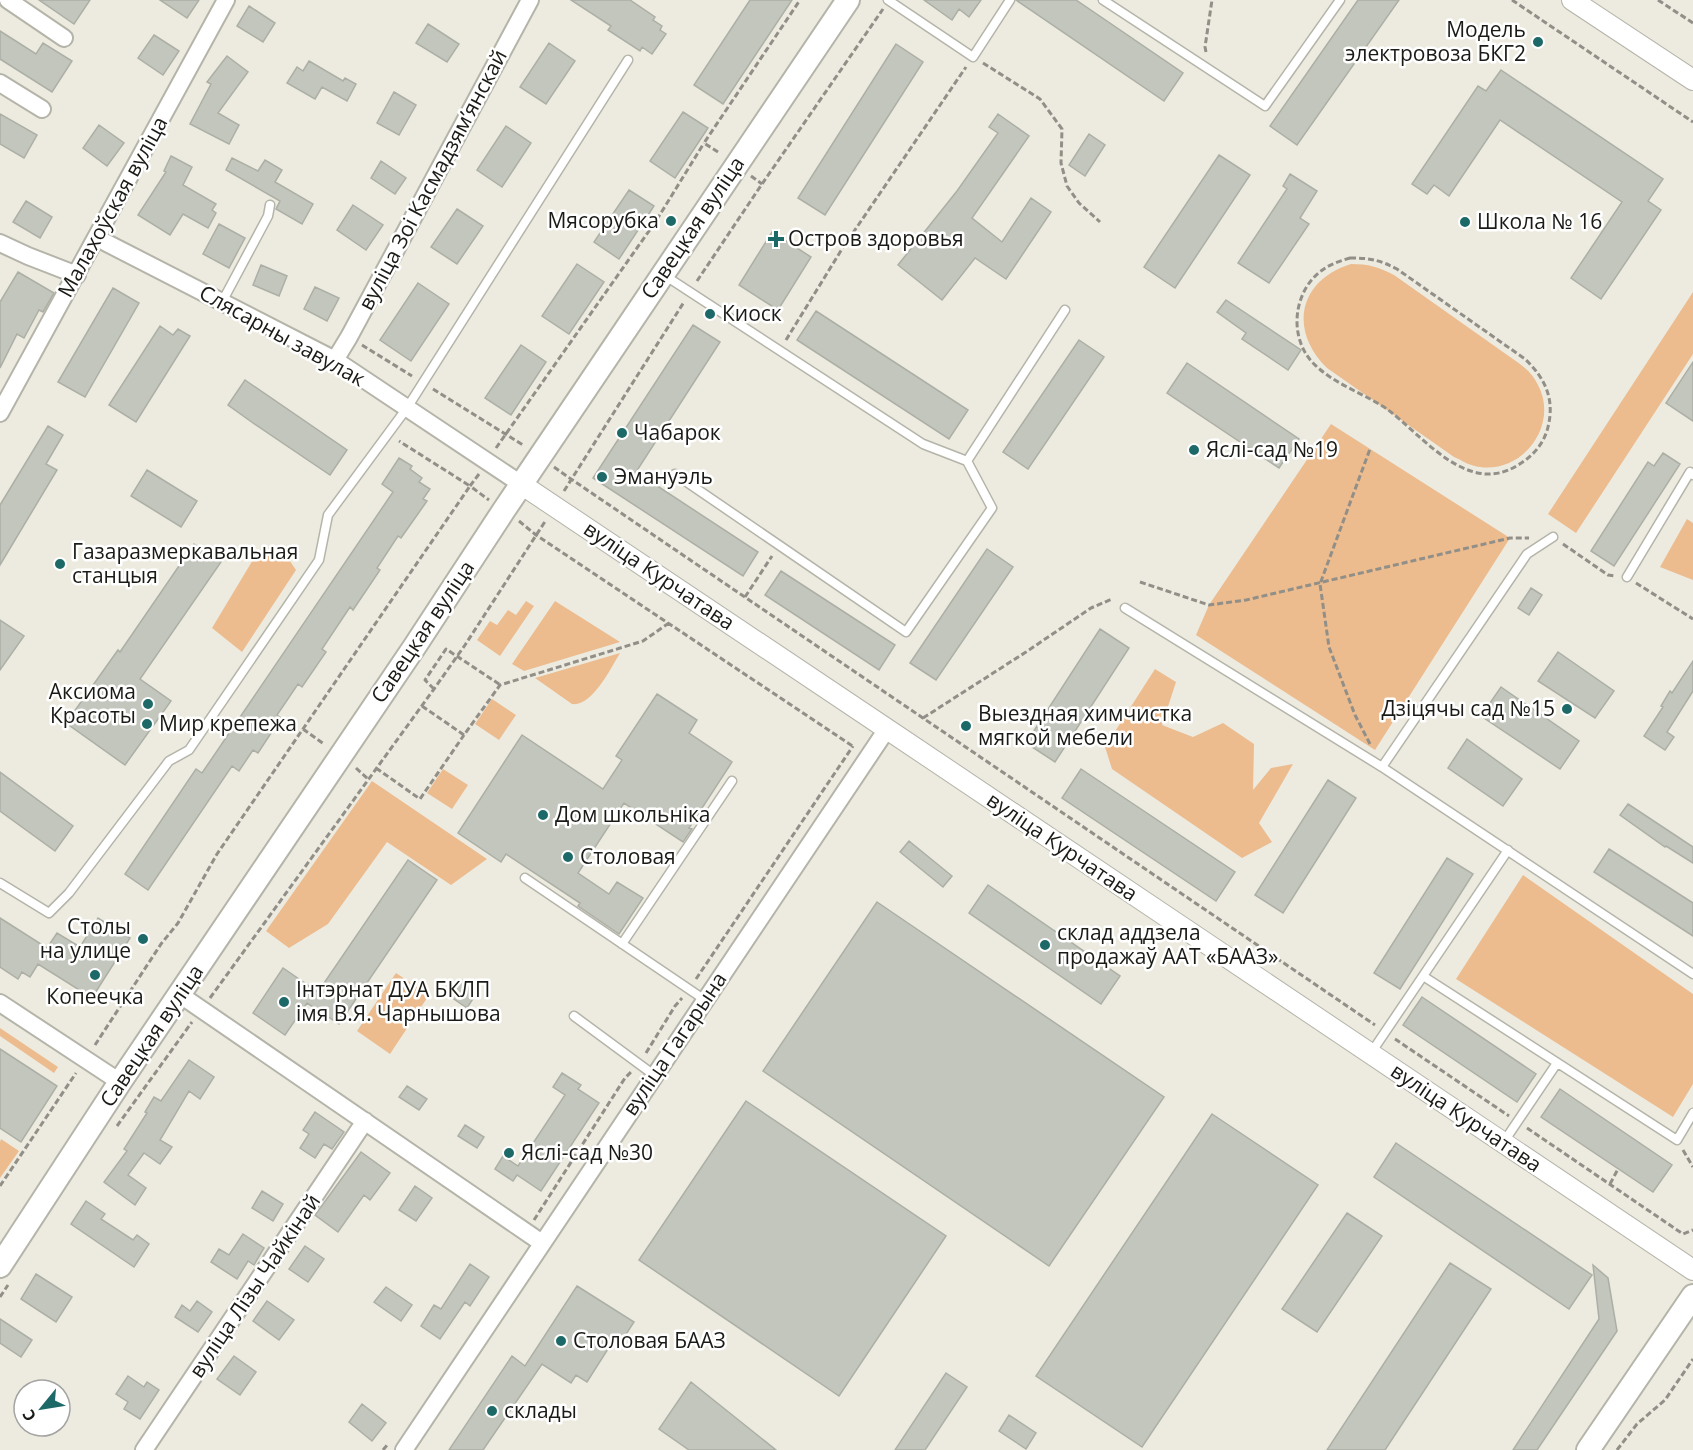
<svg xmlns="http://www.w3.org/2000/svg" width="1693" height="1450" viewBox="0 0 1693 1450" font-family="'Open Sans',sans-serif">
<rect width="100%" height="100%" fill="#edebe0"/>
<path fill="#ecbc8f" d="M 1351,264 C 1368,264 1379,267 1394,275 L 1520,364 C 1528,370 1534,376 1538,385 C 1559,424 1524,473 1480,467 C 1470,466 1463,461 1454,457 L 1327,368 C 1288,330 1299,280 1351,264 Z
M 1693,292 L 1693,354 L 1576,533 L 1548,514 Z
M 1331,424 L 1510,538 L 1375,750 L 1196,635 L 1209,605 Z
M 1687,519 L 1693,523 L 1693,580 L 1660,567 Z
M 283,551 L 296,570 L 242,652 L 212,628 L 257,553 Z
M 526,601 L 534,606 L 500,656 L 477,640 L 490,621 L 497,625 L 508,610 L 516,615 Z
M 555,601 L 620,642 L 524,671 L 512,664 Z
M 620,653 C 611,668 592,707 572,704 L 535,678 Z
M 1155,669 L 1176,682 L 1162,725 L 1193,737 L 1223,723 L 1254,744 L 1253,790 L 1271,768 L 1293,764 L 1259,823 L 1272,842 L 1242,858 L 1112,769 L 1105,747 Z
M 492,699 L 516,715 L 499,740 L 475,724 Z
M 443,769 L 468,785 L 452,809 L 427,793 Z
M 372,781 L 487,859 L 451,885 L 387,842 L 328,924 L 289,948 L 266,931 Z
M 1523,875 L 1693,994 L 1693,1084 L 1673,1117 L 1456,979 Z
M 396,973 L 429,995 L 390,1054 L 357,1031 Z
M 0,1028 L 58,1067 L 54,1073 L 0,1036 Z
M 1,1139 L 19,1151 L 0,1178 L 0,1142 Z"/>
<path fill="#c3c6bc" stroke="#acafa5" stroke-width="1.5" d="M 39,0 L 90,0 L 74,24 Z
M 160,0 L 199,0 L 187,18 Z
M 571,0 L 630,0 L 655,17 L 653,20 L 662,26 L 660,30 L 666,34 L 652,54 L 642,47 L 640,51 L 608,30 L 611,26 Z
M 750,0 L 792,0 L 723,104 L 694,85 Z
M 924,0 L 981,0 L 969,17 L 959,9 L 952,20 Z
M 1016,0 L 1076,0 L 1183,73 L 1164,101 Z
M 1358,0 L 1399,0 L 1297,145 L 1270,126 Z
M 249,6 L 275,23 L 263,42 L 237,26 Z
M 428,24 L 459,44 L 447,62 L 416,43 Z
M 0,31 L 36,54 L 43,43 L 72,61 L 52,92 L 0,59 Z
M 154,35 L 179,51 L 163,75 L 138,58 Z
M 549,43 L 575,61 L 546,104 L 520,87 Z
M 896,44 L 923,62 L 825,215 L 798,198 Z
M 227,56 L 248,72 L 218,113 L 239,125 L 229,144 L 190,124 L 211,84 L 207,82 Z
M 309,61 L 343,81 L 345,78 L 356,84 L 347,101 L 322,87 L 315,99 L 287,83 L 297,67 L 303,71 Z
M 1501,70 L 1663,179 L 1648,201 L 1661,210 L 1601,299 L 1571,278 L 1622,202 L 1500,120 L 1449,196 L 1434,185 L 1427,194 L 1412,184 L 1478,86 L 1486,91 Z
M 394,92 L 416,105 L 399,135 L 377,123 Z
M 683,112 L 708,128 L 675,178 L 650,161 Z
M 0,114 L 37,135 L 24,158 L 0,144 Z
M 998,114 L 1029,136 L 972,218 L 1002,242 L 1031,198 L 1051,212 L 1006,279 L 975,258 L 942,300 L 898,265 L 957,191 L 998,133 L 989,127 Z
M 99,125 L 124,143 L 107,166 L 83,148 Z
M 506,126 L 531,143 L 502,187 L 477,170 Z
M 1089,134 L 1105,145 L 1085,176 L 1069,165 Z
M 1219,155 L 1250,175 L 1175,288 L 1144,267 Z
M 171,156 L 192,167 L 183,185 L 216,204 L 212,210 L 216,213 L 208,228 L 183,214 L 170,235 L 138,215 L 166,172 L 164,171 Z
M 232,158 L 258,171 L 265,160 L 282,170 L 275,182 L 313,204 L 302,224 L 276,209 L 280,201 L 226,170 Z
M 381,161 L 406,178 L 395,194 L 371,178 Z
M 1290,174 L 1317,191 L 1300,218 L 1309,224 L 1269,283 L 1238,263 L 1287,189 L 1283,186 Z
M 629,190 L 654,206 L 619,259 L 594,242 Z
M 26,201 L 52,217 L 40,238 L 13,222 Z
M 353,205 L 383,225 L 366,250 L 337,230 Z
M 457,209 L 483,226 L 457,264 L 431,247 Z
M 219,224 L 245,238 L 229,268 L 203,254 Z
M 772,232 L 811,257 L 778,310 L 739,285 Z
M 577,264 L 604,282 L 569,334 L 542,316 Z
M 261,265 L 287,276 L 279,296 L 253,285 Z
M 18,272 L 54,293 L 43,312 L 39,310 L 24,338 L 17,334 L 0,368 L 0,302 Z
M 418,283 L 449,304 L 411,361 L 380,340 Z
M 315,287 L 339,298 L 327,321 L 304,309 Z
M 113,288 L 139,303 L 85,397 L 58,382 Z
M 1226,300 L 1301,350 L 1288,370 L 1242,339 L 1246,333 L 1217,312 Z
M 816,311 L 968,410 L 949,439 L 797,340 Z
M 693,325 L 720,342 L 636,472 L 758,552 L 743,576 L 593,478 Z
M 160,326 L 173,335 L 178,329 L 190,336 L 136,422 L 109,405 Z
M 1079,340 L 1104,357 L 1028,469 L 1003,452 Z
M 521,345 L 546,362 L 511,415 L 485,398 Z
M 1693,362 L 1693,421 L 1666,403 Z
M 1187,363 L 1299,439 L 1279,468 L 1167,393 Z
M 245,380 L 347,450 L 330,475 L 253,423 L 228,405 Z
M 48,426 L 63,435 L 46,464 L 57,470 L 0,565 L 0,505 Z
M 1663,453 L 1680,464 L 1614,566 L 1591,551 L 1648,462 L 1654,466 Z
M 399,458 L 412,466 L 410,469 L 422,478 L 419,482 L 430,489 L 423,499 L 427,501 L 401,538 L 398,536 L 377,568 L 380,570 L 353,610 L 350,607 L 322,649 L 326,652 L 302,687 L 298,684 L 277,715 L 281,718 L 258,753 L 253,750 L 239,771 L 232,766 L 148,890 L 125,874 L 196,769 L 202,773 L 393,492 L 382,484 Z
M 147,470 L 197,501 L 181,527 L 131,496 Z
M 194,544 L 221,562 L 140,679 L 171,701 L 125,765 L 66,723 L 118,650 L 120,652 Z
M 987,549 L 1013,567 L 936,680 L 910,663 Z
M 781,571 L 895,645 L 879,670 L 765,595 Z
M 1531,588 L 1542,595 L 1529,615 L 1518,608 Z
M 0,620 L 24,636 L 0,670 Z
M 1100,629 L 1129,648 L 1055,762 L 1026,743 Z
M 1558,652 L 1614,691 L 1595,718 L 1538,681 Z
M 1693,661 L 1693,691 L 1667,732 L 1674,737 L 1665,750 L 1644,736 L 1663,707 L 1661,706 L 1670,691 L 1672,693 Z
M 1501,687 L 1579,741 L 1560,769 L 1481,716 Z
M 657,694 L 697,720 L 689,733 L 732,762 L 689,828 L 692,829 L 683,842 L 624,803 L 578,873 L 609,894 L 617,882 L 643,898 L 619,934 L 578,906 L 580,903 L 506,854 L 501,862 L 458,833 L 522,735 L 603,789 L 622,760 L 616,756 Z
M 1467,739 L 1522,779 L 1503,806 L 1448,768 Z
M 1081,769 L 1235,872 L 1216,901 L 1062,798 Z
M 0,772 L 73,826 L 55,851 L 0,811 Z
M 1328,780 L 1356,798 L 1283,913 L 1255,895 Z
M 1628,804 L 1693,847 L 1693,863 L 1666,846 L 1665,847 L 1620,815 Z
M 909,841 L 952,876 L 943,887 L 900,852 Z
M 1609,849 L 1693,903 L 1693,936 L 1594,872 Z
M 1447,858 L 1473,874 L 1400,989 L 1374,973 Z
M 408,860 L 437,880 L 339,1024 L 307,1003 L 285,1035 L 253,1013 L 283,968 L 318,992 Z
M 988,885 L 1120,976 L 1101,1004 L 969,913 Z
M 877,902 L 1164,1097 L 1049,1266 L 763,1071 Z
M 0,918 L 47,948 L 57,933 L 80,947 L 98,918 L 130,938 L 92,998 L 38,964 L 30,977 L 22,972 L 18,979 L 0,967 Z
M 462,980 L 478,991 L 467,1008 L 451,997 Z
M 1422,997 L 1536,1074 L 1517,1102 L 1403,1025 Z
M 0,1049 L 57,1086 L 21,1142 L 0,1128 Z
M 189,1060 L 214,1077 L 200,1099 L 189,1091 L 160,1140 L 172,1147 L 160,1164 L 144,1153 L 128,1175 L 146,1188 L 135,1205 L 104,1182 L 127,1151 L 124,1149 L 147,1113 L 145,1112 L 154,1097 L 161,1101 Z
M 562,1073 L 581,1085 L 578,1089 L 599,1103 L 541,1191 L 517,1175 L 513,1181 L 495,1169 L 503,1156 L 518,1166 L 565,1095 L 553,1087 Z
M 407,1086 L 427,1099 L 419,1110 L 399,1097 Z
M 1560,1089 L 1672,1165 L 1653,1192 L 1541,1117 Z
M 746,1101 L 946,1236 L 839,1396 L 639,1260 Z
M 315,1112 L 344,1132 L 332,1149 L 324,1144 L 315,1158 L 300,1148 L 309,1134 L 303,1130 Z
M 1212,1114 L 1318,1185 L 1142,1447 L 1036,1376 Z
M 465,1125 L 484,1137 L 477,1148 L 458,1136 Z
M 1396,1143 L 1592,1275 L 1569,1309 L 1374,1177 Z
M 361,1152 L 390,1173 L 370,1200 L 364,1195 L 338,1232 L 315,1215 Z
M 415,1186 L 432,1198 L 416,1221 L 399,1210 Z
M 262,1191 L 283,1204 L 273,1221 L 252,1208 Z
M 86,1201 L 105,1214 L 101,1219 L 133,1240 L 137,1235 L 149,1244 L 134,1267 L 71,1224 Z
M 1347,1213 L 1382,1236 L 1317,1332 L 1282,1309 Z
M 243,1234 L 264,1248 L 254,1265 L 248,1261 L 237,1279 L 211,1262 L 219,1249 L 229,1255 Z
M 305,1246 L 324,1259 L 308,1282 L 289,1269 Z
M 1450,1263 L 1491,1289 L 1385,1450 L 1327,1450 Z
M 470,1264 L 489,1277 L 470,1306 L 465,1302 L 440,1339 L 421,1326 L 434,1305 L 441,1309 Z
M 1593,1265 L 1608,1278 L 1617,1331 L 1537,1450 L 1513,1450 L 1599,1319 Z
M 36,1274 L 72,1297 L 56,1322 L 21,1299 Z
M 577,1286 L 634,1322 L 619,1345 L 613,1341 L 587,1382 L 576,1375 L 571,1383 L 542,1364 L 483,1450 L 449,1450 L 512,1356 L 525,1366 Z
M 386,1287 L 412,1305 L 401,1321 L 374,1302 Z
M 197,1301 L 212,1312 L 198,1332 L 175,1317 L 182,1305 L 190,1311 Z
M 267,1301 L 294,1320 L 279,1340 L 253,1321 Z
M 0,1319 L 32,1340 L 21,1357 L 0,1343 Z
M 234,1356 L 256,1372 L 240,1395 L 217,1379 Z
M 946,1373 L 967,1387 L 925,1450 L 895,1450 Z
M 128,1376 L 144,1387 L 147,1382 L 159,1390 L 140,1419 L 124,1409 L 128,1402 L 116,1394 Z
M 691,1382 L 776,1450 L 689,1450 L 659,1429 Z
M 362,1404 L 386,1423 L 372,1441 L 349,1422 Z
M 1009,1415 L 1036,1433 L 1026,1449 L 999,1431 Z"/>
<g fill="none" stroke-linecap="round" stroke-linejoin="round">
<g stroke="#b5b4a9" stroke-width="11">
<path id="service" d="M 888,0 L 973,57 L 1010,0
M 1103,0 L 1265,106 L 1340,0
M 664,275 L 923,444 L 967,461
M 222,302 L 268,216 L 270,205
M 675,474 L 906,632 L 992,508 L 967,461 L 1065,310
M 1627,577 L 1690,472 L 1693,475
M 1125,608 L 1382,767 L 1527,554 L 1553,537
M 1382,767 L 1693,974
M 525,878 L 705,1000
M 0,883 L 49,913 L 69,893 L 169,761 L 189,750 L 319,560 L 328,515 L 407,408 L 628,60
M 622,944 L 732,781
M 1423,976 L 1508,850
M 574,1016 L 654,1075
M 1371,1053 L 1423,976 L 1677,1140 L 1693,1113
M 1503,1143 L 1557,1063"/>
</g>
<g stroke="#b5b4a9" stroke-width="20">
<path id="minor" d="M 8,0 L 64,38
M 0,83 L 42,109
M 97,238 L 335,360 L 521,484
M 0,243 L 28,256 L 77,275
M 335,360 L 349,337 L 530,0
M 0,413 L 226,0
M 179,994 L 542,1243
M 0,1003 L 120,1082
M 144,1450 L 365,1121
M 404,1450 L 887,729"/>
</g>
<g stroke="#b5b4a9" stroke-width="22">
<path id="tertiary" d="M 1572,0 L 1693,80
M 521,484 L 887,729 L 1693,1270"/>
</g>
<g stroke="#b5b4a9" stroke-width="26">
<path id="secondary" d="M 0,1266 L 120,1082 L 415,646 L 504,510 L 848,0
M 1588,1450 L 1693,1296"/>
</g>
<path stroke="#918f87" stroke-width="3" stroke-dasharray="6 3" stroke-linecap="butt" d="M 1512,0 L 1693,122
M 1658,0 L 1693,23
M 1206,52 L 1205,47 L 1212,0
M 983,63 L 1040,99 L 1062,129 L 1061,163 L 1067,186 L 1079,203 L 1100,222
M 718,152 L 704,143 L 800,0
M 751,176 L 762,184
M 1350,258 C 1370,258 1380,260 1397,269 L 1525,359 C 1545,378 1555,399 1548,427 C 1544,444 1532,457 1518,465 C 1468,497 1423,436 1387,409 C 1363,393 1334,384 1314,364 C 1288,338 1293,292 1321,271 C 1330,264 1340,261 1350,258 Z
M 697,281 L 762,184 L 883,9
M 786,340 L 842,249 L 966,67
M 362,345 L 412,376
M 433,389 L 523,445
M 496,448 L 656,221 L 704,143
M 554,467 L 571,479 L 1375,1025
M 479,474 L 470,486 L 489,500
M 564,491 L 684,302
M 519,521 L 536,535 L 854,747
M 1563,544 L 1608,575 L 1616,576
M 1140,582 L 1209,605 L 1246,600 L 1510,538 L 1529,538
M 1636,583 L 1693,619
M 745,597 L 772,556
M 434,689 L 425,680 L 446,649 L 499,684
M 422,706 L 464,735 L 500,685 L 643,641 L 669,623
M 923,718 L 1026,652 L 1091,608 L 1112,599
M 303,729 L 324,744
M 1370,744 L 1355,715 L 1329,647 L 1320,584 L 1370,449
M 356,768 L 368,779
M 376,768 L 420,799 L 464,735
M 696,979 L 853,746
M 210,998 L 434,689 L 465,645 L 546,520
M 1395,1039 L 1509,1116
M 95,1045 L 161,944 L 178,923 L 217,854 L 470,486 L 399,441
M 646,1053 L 675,1006 L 682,998
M 117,1126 L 192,1022
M 1527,1128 L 1683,1234 L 1693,1230
M 1683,1150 L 1693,1167
M 1610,1184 L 1618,1169
M 0,1186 L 76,1073
M 534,1220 L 625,1078 L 631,1072
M 0,1297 L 8,1285
M 383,1450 L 388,1444
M 1617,1450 L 1637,1424 L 1665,1400 L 1693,1359"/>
<use href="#service" stroke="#fff" stroke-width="8"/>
<use href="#minor" stroke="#fff" stroke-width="16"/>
<use href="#tertiary" stroke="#fff" stroke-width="20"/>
<use href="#secondary" stroke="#fff" stroke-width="22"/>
</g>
<g fill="#1c6968" stroke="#fff" stroke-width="2">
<circle cx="1538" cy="42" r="6"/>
<circle cx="671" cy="221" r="6"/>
<circle cx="1465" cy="222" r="6"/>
<path d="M773 230h6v6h6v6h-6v6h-6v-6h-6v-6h6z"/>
<circle cx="710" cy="314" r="6"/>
<circle cx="622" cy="433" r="6"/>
<circle cx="1194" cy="450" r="6"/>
<circle cx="602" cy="477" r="6"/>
<circle cx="60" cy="564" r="6"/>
<circle cx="148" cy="704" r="6"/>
<circle cx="1567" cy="709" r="6"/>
<circle cx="147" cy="724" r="6"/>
<circle cx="966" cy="726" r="6"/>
<circle cx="543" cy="815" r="6"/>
<circle cx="568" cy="857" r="6"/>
<circle cx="143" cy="939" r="6"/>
<circle cx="1045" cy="945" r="6"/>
<circle cx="95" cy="975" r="6"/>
<circle cx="284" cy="1002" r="6"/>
<circle cx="509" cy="1153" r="6"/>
<circle cx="561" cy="1341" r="6"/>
<circle cx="492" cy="1411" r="6"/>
</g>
<g text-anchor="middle" stroke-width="5" stroke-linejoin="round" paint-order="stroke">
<g font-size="21" fill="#1a1a16" stroke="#fff" text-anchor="start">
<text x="1526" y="37" text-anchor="end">Модель<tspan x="1526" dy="24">электровоза БКГ2</tspan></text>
<text x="659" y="228" text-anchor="end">Мясорубка</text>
<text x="1477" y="229">Школа № 16</text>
<text x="788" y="246">Остров здоровья</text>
<text x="722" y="321">Киоск</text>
<text x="634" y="440">Чабарок</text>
<text x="1206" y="457">Яслі-сад №19</text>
<text x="614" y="484">Эмануэль</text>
<text x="72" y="559">Газаразмеркавальная<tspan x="72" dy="24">станцыя</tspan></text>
<text x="136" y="699" text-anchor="end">Аксиома<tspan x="136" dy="24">Красоты</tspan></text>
<text x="1555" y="716" text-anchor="end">Дзіцячы сад №15</text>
<text x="978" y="721">Выездная химчистка<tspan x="978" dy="24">мягкой мебели</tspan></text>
<text x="159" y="731">Мир крепежа</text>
<text x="555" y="822">Дом школьніка</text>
<text x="580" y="864">Столовая</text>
<text x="131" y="934" text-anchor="end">Столы<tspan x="131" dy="24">на улице</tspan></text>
<text x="1057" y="940">склад аддзела<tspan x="1057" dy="24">продажаў ААТ «БААЗ»</tspan></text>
<text x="296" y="997">Інтэрнат ДУА БКЛП<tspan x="296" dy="24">імя В.Я. Чарнышова</tspan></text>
<text x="95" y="1004" text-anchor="middle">Копеечка</text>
<text x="521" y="1160">Яслі-сад №30</text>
<text x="573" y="1348">Столовая БААЗ</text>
<text x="504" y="1418">склады</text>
</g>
<g font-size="21" fill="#1a1a16" stroke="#fff">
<text transform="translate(433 180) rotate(-62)" y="7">вуліца Зоі Касмадзямʼянскай</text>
<text transform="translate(113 207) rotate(-61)" y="7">Малахоўская вуліца</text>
<text transform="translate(693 228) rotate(-56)" y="7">Савецкая вуліца</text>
<text transform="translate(282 336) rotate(29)" y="7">Слясарны завулак</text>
<text transform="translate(659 576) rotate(34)" y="7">вуліца Курчатава</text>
<text transform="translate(423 632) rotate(-56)" y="7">Савецкая вуліца</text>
<text transform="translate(1062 847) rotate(34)" y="7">вуліца Курчатава</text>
<text transform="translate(152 1036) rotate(-56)" y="7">Савецкая вуліца</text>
<text transform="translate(675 1044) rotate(-56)" y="7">вуліца Гагарына</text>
<text transform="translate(1466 1118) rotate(34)" y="7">вуліца Курчатава</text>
<text transform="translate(255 1286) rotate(-56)" y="7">вуліца Лізы Чайкінай</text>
</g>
</g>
<g transform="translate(42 1408) rotate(240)"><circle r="28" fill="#ffffff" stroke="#a3a3a2" stroke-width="1.5"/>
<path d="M0-4.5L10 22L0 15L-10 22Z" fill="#1c6968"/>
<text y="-9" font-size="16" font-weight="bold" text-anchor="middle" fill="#1a1a16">С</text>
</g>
</svg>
